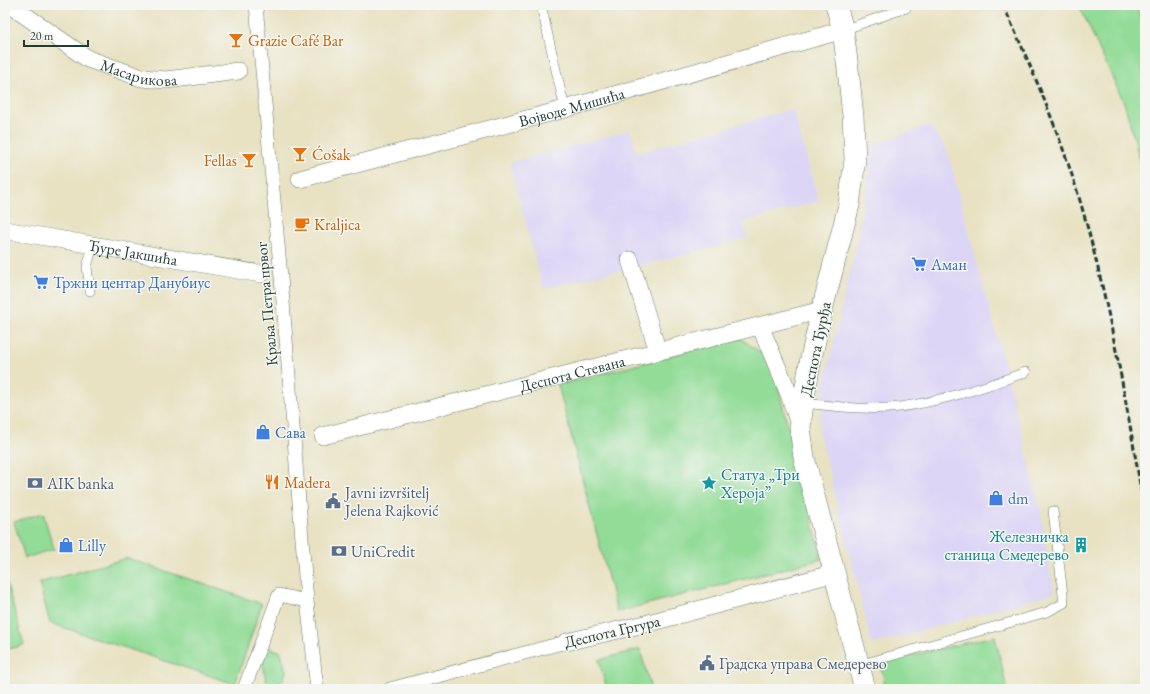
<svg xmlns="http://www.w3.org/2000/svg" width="1150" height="694" viewBox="0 0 1150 694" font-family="'EB Garamond',serif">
<rect width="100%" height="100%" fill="#f6f6f2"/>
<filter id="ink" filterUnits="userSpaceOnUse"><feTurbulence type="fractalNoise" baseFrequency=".025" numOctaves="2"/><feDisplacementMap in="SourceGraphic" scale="8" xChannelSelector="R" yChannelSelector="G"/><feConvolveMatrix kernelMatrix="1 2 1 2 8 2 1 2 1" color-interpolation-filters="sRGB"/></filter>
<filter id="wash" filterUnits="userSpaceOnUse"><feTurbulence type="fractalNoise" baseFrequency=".012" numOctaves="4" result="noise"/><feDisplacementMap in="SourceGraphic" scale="16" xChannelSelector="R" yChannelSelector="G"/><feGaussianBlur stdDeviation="0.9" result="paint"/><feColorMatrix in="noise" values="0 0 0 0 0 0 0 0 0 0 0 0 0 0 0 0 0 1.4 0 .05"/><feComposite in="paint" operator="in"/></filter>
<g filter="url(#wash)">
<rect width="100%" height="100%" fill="#e8e2c2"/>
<path fill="#ddd5f6" d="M 793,109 L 819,201 L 743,222 L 747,238 L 712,248 L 543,289 L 510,163 L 630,130 L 637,153 Z
M 930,125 L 947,150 L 1005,367 L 1040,508 L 1054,593 L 872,645 L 819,431 L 824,384 L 856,246 L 874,145 Z"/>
<path fill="#92dc97" stroke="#588c66" d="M 1079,5 L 1136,5 L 1145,31 L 1145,178 L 1125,105 Z
M 740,338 L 771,360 L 822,559 L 617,612 L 558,385 Z
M 43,513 L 54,549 L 25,558 L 14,522 Z
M 127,558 L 262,604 L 235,684 L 50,623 L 39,583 Z
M 5,577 L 24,645 L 5,650 Z
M 995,636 L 1007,689 L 886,689 L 880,663 Z
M 270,648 L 281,652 L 286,672 L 283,680 L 275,684 L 269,684 L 266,681 L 262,658 L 264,650 Z
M 640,649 L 651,689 L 607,689 L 599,660 Z"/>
</g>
<g filter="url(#ink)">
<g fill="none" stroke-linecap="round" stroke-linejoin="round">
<g stroke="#657766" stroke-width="10">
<path id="service" d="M 541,5 L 565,109
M 843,30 L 906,8
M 90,291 L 87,267 L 93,245
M 803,403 C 835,406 868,411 900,407 C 943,401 986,387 1026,372
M 859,665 L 1047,612 L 1064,603 L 1053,511"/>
</g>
<g stroke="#657766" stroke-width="14">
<path id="pedestrian" d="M 256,5 L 281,277 L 307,601 L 317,689
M 244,689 L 279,595 L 307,601
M 390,689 L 566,642"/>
</g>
<g stroke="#657766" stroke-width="18">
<g id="minor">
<path id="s1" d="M 10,5 L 88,59 L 142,78 L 166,80 L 238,71"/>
<path id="s2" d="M 300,179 L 565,109 L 843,30"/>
<path id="s3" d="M 5,230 L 261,274"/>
<path d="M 630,260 L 658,352"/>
<path d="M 760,326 L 789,394 L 799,424"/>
<path id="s4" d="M 323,436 L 822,310"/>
<path d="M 566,642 L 645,624 L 835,573"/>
</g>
</g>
<g stroke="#657766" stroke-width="22">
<path id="tertiary" d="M 836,5 L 843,30 L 848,69 L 853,116 L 855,160 L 849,205 L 822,310 L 810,363 L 803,403 L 800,427 L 804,458 L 865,689"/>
</g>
<use href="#service" stroke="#fff" stroke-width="9"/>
<use href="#pedestrian" stroke="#fff" stroke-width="13"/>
<use href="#minor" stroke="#fff" stroke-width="17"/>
<use href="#tertiary" stroke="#fff" stroke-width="21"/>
<path stroke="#1f3d34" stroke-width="3" stroke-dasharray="6 3" stroke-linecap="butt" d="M 1003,5 C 1031,66 1058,129 1078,194 C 1109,298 1127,406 1145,514"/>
</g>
</g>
<defs>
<g id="bar-bare" transform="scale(1.2)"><path d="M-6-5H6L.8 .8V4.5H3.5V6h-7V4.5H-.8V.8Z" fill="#e8710a" stroke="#f6f6f2" stroke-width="2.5" paint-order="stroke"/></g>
<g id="cafe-bare" transform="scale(1.2)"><path d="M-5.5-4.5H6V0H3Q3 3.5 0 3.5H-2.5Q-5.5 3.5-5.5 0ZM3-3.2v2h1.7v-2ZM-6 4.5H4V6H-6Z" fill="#e8710a" stroke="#f6f6f2" stroke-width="2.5" paint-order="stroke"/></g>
<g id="supermarket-bare" transform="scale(1.2)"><path d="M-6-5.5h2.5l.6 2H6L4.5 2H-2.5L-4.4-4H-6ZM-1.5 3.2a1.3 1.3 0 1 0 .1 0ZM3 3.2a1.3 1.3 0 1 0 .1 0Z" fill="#3f7fe0" stroke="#f6f6f2" stroke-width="2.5" paint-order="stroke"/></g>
<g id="shop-bare" transform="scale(1.2)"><path d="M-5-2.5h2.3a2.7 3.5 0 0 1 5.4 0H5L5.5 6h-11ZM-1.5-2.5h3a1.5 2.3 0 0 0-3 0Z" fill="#3f7fe0" stroke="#f6f6f2" stroke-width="2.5" paint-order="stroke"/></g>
<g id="restaurant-bare" transform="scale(1.2)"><path d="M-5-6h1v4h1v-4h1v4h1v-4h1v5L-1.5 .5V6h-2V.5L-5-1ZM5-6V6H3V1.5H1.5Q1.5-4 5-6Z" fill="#e8710a" stroke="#f6f6f2" stroke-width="2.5" paint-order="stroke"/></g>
<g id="bank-bare" transform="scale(1.2)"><path d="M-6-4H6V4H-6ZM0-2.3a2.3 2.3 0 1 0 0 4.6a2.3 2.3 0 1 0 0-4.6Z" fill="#5c6f8a" stroke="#f6f6f2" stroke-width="2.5" paint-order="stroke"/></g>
<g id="sight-bare" transform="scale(1.2)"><path d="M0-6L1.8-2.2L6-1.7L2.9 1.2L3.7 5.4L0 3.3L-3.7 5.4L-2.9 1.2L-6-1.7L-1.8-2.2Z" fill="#0f9aa8" stroke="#f6f6f2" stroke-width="2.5" paint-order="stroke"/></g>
<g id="civic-bare" transform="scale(1.2)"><path d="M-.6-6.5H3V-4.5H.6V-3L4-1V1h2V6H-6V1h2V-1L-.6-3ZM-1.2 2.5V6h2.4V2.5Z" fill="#5c6f8a" stroke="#f6f6f2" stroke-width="2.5" paint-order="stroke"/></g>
<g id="building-bare" transform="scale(1.2)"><path d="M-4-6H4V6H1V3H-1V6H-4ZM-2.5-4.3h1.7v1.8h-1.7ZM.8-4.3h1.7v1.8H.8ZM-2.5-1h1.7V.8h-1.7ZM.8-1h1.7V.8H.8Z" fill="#0f9aa8" stroke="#f6f6f2" stroke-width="2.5" paint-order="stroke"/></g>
</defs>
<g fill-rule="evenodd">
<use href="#bar-bare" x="236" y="40"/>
<use href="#bar-bare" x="300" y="154"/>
<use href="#bar-bare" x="249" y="160"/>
<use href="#cafe-bare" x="302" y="224"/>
<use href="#supermarket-bare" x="919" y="264"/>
<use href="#supermarket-bare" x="41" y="282"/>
<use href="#shop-bare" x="263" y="432"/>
<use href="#restaurant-bare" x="272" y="482"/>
<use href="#bank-bare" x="35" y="483"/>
<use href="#sight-bare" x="709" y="483"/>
<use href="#shop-bare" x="996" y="498"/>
<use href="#civic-bare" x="333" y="501"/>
<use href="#shop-bare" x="66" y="545"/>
<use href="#building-bare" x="1081" y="545"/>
<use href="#bank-bare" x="339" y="551"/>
<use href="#civic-bare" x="707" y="663"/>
</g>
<g text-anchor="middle" stroke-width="3" stroke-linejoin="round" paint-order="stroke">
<g font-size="16" fill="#c56008" stroke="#f6f6f2" text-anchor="start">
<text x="248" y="46">Grazie Café Bar</text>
<text x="312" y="160">Ćošak</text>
<text x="237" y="166" text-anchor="end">Fellas</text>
<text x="314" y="230">Kraljica</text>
<text x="284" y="488">Madera</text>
</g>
<g font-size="16" fill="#1f3d34" stroke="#f6f6f2">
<text dy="6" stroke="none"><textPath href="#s1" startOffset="148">Масарикова</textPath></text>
<text dy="6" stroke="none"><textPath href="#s2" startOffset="281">Војводе Мишића</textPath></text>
<text dy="6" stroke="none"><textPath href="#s3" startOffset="130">Ђуре Јакшића</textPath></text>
<text transform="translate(266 304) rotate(-95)" y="6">Краља Петра првог</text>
<text transform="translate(815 349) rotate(-78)" y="6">Деспота Ђурђа</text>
<text dy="6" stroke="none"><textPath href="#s4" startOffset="257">Деспота Стевана</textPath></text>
<text transform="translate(612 631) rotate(-13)" y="6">Деспота Гргура</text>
</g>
<g font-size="16" fill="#366cbe" stroke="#f6f6f2" text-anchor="start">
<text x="931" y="270">Аман</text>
<text x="53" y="288">Тржни центар Данубиус</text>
<text x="275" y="438">Сава</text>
<text x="1008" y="504">dm</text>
<text x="78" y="551">Lilly</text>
</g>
<g font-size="16" fill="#0d838f" stroke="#f6f6f2" text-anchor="start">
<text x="721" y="480">Статуа „Три<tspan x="721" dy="18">Хероја”</tspan></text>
<text x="1069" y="542" text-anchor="end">Железничка<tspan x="1069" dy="18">станица Смедерево</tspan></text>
</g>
<g font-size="16" fill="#4e5e75" stroke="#f6f6f2" text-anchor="start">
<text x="47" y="489">AIK banka</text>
<text x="345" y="498">Javni izvršitelj<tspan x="345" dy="18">Jelena Rajković</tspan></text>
<text x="351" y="557">UniCredit</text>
<text x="719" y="669">Градска управа Смедерево</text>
</g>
</g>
<rect width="1150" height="694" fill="none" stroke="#f6f6f2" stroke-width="20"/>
<path d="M24 40v6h64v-6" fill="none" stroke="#1f3d34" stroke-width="2"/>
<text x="30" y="40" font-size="12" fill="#1f3d34" stroke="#f6f6f2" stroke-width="3" paint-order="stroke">20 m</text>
</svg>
